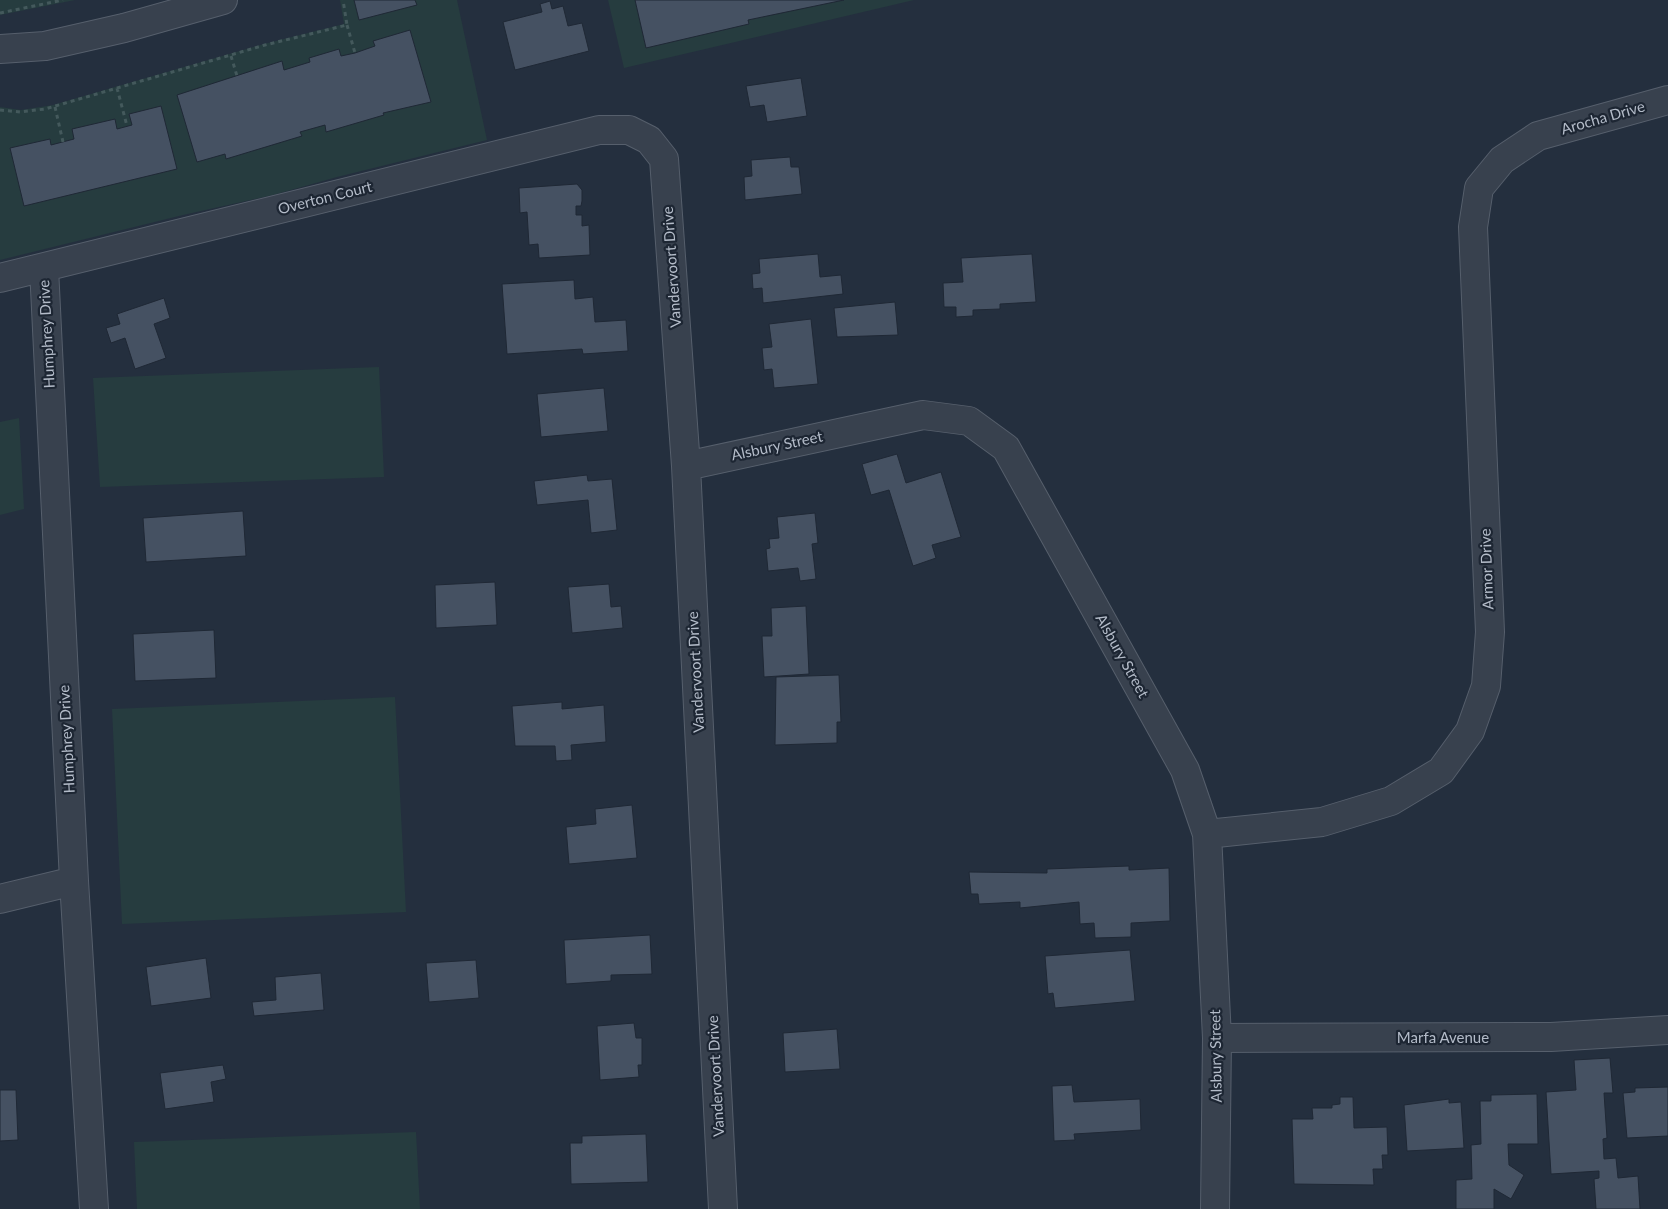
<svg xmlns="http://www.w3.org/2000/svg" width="1668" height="1209" viewBox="0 0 1668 1209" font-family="Lato,sans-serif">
<rect width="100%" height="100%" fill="#242f3e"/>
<path fill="#263c3f" d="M 0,0 L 75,0 L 0,15 Z
M 340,0 L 457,0 L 487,140 L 337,177 L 273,195 L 183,215 L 0,260 L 0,107 L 21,110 L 53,105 L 264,44 L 344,24 Z
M 608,0 L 914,0 L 624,68 Z
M 379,367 L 384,477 L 100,487 L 93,378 Z
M 19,418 L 24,509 L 0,515 L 0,422 Z
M 395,697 L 406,912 L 122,924 L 112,709 Z
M 416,1132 L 420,1209 L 137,1209 L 134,1142 Z"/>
<path fill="#455162" stroke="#1f2835" d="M 354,0 L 415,0 L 417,5 L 359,20 Z
M 635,0 L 844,0 L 748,20 L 749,24 L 646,48 Z
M 550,1 L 552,9 L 563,6 L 568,26 L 582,23 L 589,51 L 515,70 L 503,22 L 542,12 L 540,4 Z
M 410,30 L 431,102 L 383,113 L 384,115 L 326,132 L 325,125 L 300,132 L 302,136 L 226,159 L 225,154 L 197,162 L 177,95 L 282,61 L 284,70 L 310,62 L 309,58 L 339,49 L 341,56 L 355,53 L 375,46 L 373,41 Z
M 801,78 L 807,116 L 767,122 L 764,105 L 750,107 L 746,86 Z
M 161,106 L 177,169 L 24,206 L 10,148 L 50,139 L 51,145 L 74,139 L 72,129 L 115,119 L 117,129 L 132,125 L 129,114 Z
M 790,157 L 791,167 L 799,167 L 802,194 L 745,200 L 744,177 L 752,176 L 751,160 Z
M 577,184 L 582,190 L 582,201 L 581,206 L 576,206 L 576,215 L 582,215 L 582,226 L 589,225 L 590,255 L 539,258 L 538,244 L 529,245 L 527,212 L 520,213 L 519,188 Z
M 818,254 L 820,277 L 841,275 L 843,294 L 763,303 L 762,288 L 753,289 L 752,274 L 760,273 L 759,259 Z
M 1032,254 L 1036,302 L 1000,304 L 1000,309 L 973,310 L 973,316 L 956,317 L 956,307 L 944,307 L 943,283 L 963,282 L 961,258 Z
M 574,280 L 575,299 L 593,297 L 595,322 L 626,320 L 628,351 L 583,354 L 582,349 L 507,354 L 502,284 Z
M 164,298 L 170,318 L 154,324 L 166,358 L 135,369 L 125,338 L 111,343 L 106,328 L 120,324 L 117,314 Z
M 895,302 L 898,335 L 837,337 L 834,308 Z
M 811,319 L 818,384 L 774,388 L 772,369 L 764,370 L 762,348 L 772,347 L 769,324 Z
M 604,388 L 608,431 L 541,437 L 537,394 Z
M 897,454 L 906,483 L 941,472 L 961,537 L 932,545 L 936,558 L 913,566 L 889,490 L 871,495 L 862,464 Z
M 587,475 L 588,481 L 612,479 L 617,530 L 591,533 L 588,500 L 537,505 L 534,481 Z
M 243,511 L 246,556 L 146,562 L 143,518 Z
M 815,513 L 818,543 L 812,544 L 816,579 L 800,581 L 798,568 L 768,571 L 766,549 L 770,548 L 769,539 L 779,538 L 777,517 Z
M 495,582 L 497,625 L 436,628 L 435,585 Z
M 609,584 L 611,607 L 621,606 L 623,628 L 572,633 L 568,587 Z
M 806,606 L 809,674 L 764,677 L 762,636 L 772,636 L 771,608 Z
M 214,630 L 216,678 L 135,681 L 133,634 Z
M 839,675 L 841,722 L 837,722 L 837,743 L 775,745 L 776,677 Z
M 562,702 L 562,709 L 604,705 L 606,742 L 571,745 L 572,760 L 556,761 L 555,746 L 515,746 L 512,706 Z
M 632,805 L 637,858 L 569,864 L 566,827 L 596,824 L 595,809 Z
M 1129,866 L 1129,870 L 1169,868 L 1170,921 L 1131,923 L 1131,937 L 1095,938 L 1094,923 L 1080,924 L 1079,902 L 1020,908 L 1020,902 L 979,904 L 978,894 L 971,894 L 969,872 L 1047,873 L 1047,869 Z
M 650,935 L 652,974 L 611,975 L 611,981 L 566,984 L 564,940 Z
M 1130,950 L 1135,1001 L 1055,1008 L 1053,993 L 1048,994 L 1045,956 Z
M 206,958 L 211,998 L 151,1006 L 146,967 Z
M 476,960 L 479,998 L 429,1002 L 426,963 Z
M 321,973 L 324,1010 L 254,1016 L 252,1002 L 276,1000 L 275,977 Z
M 634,1023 L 636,1038 L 642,1038 L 642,1065 L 638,1065 L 639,1077 L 600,1080 L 597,1026 Z
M 837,1029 L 840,1069 L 785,1072 L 783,1033 Z
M 1610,1058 L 1613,1093 L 1604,1093 L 1607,1138 L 1603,1139 L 1604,1159 L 1616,1158 L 1618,1178 L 1638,1176 L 1640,1209 L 1596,1209 L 1594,1179 L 1599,1178 L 1599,1171 L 1551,1174 L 1546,1092 L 1576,1090 L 1574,1060 Z
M 223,1065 L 226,1079 L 211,1082 L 214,1102 L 165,1109 L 160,1073 Z
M 1072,1085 L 1074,1102 L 1140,1099 L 1141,1130 L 1074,1134 L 1075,1140 L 1054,1141 L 1052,1086 Z
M 1668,1087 L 1668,1136 L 1627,1138 L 1623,1093 L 1635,1092 L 1635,1088 Z
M 0,1090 L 16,1090 L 18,1140 L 0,1141 Z
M 1537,1094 L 1538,1144 L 1508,1144 L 1509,1165 L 1524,1175 L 1511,1199 L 1494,1189 L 1494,1209 L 1456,1209 L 1456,1180 L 1472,1179 L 1471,1145 L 1481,1144 L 1480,1101 L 1491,1101 L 1491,1095 Z
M 1340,1097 L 1353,1097 L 1354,1128 L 1387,1127 L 1388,1155 L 1382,1155 L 1383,1169 L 1373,1169 L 1374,1185 L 1294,1184 L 1292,1119 L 1313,1119 L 1312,1108 L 1332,1108 L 1332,1105 L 1340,1104 Z
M 1449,1099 L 1449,1103 L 1461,1102 L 1464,1148 L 1407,1151 L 1404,1105 Z
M 646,1134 L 648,1182 L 571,1184 L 570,1143 L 582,1143 L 582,1136 Z"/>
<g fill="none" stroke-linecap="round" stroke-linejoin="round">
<g stroke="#565f6c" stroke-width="30">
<path id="minor" d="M 0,49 L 45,46 L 124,28 L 223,0
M 44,268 L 74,881 L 94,1209
M 0,278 L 599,130 L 629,130 L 649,140 L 664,159 L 686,466 L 723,1209
M 686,466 L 923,415 L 969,421 L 1006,448 L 1185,770 L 1207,834 L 1217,1038 L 1215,1209
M 1207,834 L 1322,822 L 1391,801 L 1441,771 L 1470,731 L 1486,686 L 1490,632 L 1473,227 L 1479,188 L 1502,160 L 1538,136 L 1668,100
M 0,899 L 74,881
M 1217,1038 L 1551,1037 L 1668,1030"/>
</g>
<path stroke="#44595c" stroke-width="3" stroke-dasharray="4 4" stroke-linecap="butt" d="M 0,13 L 63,0
M 347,25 L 355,53
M 231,56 L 237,76
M 117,88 L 127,126
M 55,107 L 63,142
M 0,110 L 20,112 L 45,109 L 265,45 L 347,25 L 343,0"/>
<use href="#minor" stroke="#38414e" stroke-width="28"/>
</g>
<g text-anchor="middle" stroke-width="4.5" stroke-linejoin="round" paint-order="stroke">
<g font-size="15" fill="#b4bcc9" stroke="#1d2633">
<text transform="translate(1603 118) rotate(-16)" y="5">Arocha Drive</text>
<text transform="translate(325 198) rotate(-14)" y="5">Overton Court</text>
<text transform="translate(672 267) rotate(-94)" y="5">Vandervoort Drive</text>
<text transform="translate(47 334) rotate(-93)" y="5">Humphrey Drive</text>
<text transform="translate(777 446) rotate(-12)" y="5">Alsbury Street</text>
<text transform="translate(1487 569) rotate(-92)" y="5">Armor Drive</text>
<text transform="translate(1122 656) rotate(61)" y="5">Alsbury Street</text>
<text transform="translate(696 672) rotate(-93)" y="5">Vandervoort Drive</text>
<text transform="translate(67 739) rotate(-93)" y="5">Humphrey Drive</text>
<text x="1443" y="1043">Marfa Avenue</text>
<text transform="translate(1216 1056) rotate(-91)" y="5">Alsbury Street</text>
<text transform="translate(716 1076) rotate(-93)" y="5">Vandervoort Drive</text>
</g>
</g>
</svg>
